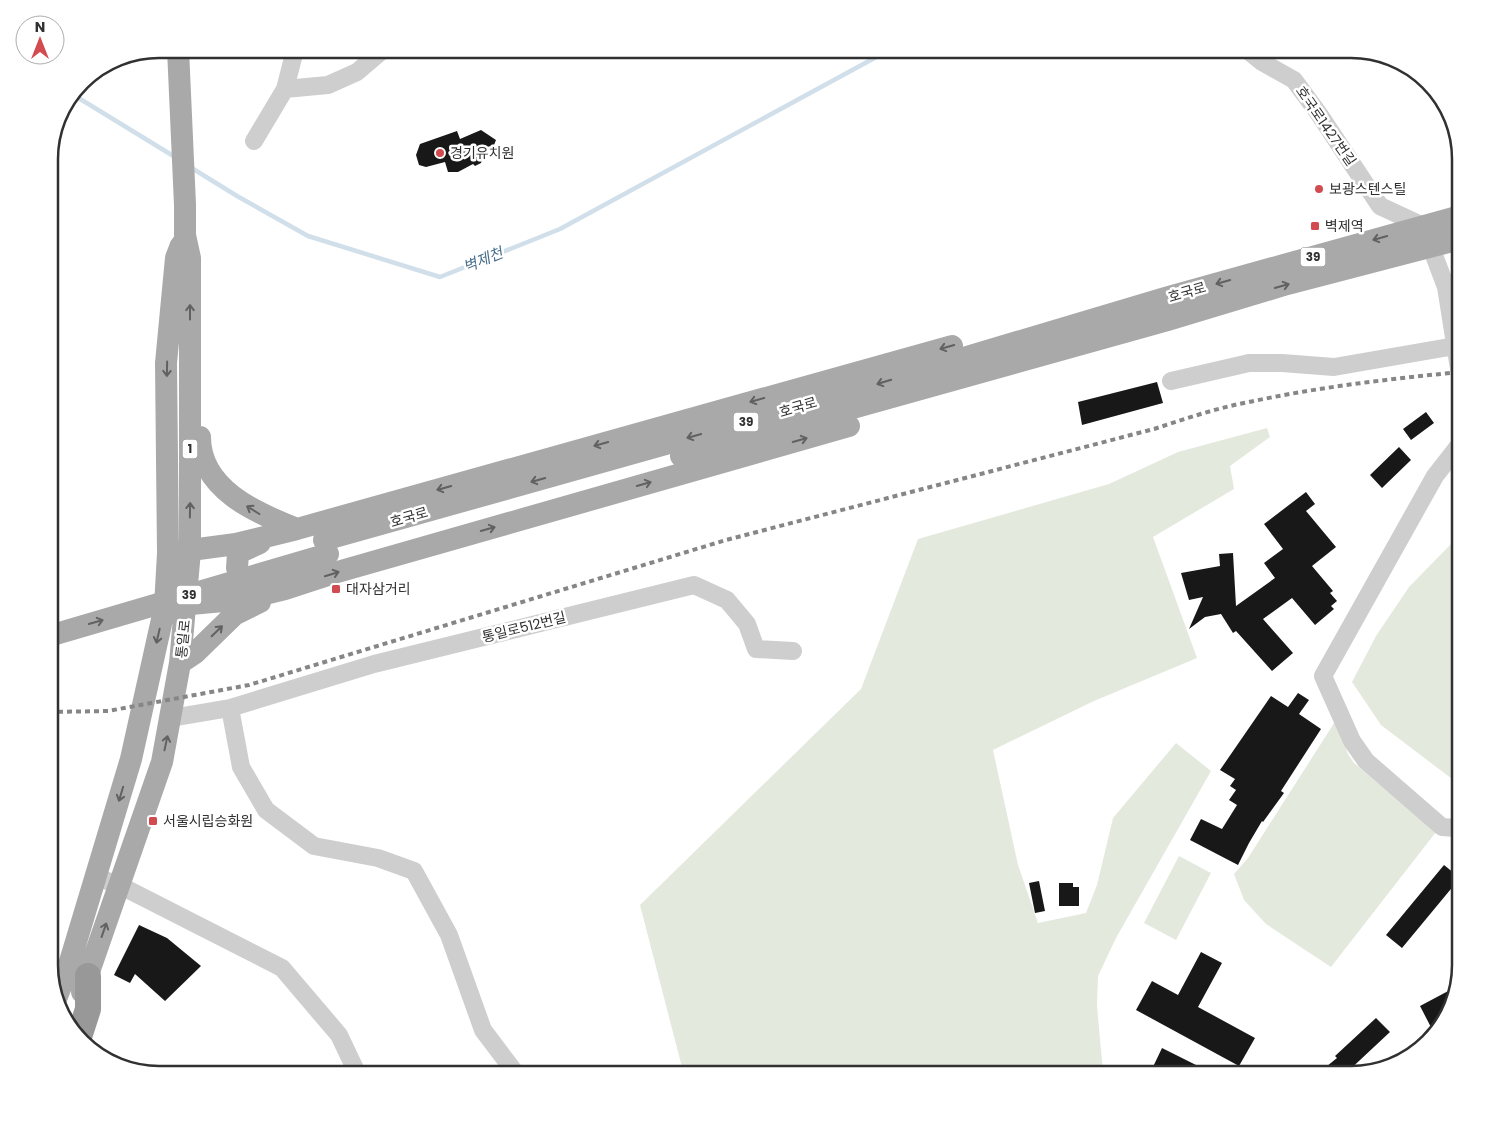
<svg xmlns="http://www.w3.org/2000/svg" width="1509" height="1124" viewBox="0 0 1509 1124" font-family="Poppins,'Noto Sans KR',sans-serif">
<rect width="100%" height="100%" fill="#fff"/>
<path fill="#e4e9de" d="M 1267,428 L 1270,437 L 1230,466 L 1234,489 L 1153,537 L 1197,658 L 1094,701 L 993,750 L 1018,865 L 1038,923 L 1086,913 L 1097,885 L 1113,818 L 1176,743 L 1211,771 L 1116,938 L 1098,976 L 1097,1006 L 1103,1072 L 1030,1069 L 1029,1075 L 684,1075 L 640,905 L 861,689 L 918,539 L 1109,484 L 1178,452 Z
M 1451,544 L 1460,550 L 1460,785 L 1381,725 L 1352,682 L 1376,636 L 1409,587 Z
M 1336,720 L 1348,754 L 1354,763 L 1436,832 L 1331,967 L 1266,924 L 1244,900 L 1234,874 L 1248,858 Z
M 1179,856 L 1211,873 L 1176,940 L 1144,923 Z"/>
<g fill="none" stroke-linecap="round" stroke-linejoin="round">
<path stroke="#d0dfe9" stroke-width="4.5" d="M 72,94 L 175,157
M 190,167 L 237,196 L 308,236 L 440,277 L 560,229 L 891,49"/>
</g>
<path fill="#181818" d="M 481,130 L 496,140 L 492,150 L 485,149 L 481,163 L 475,166 L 473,164 L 458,172 L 448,172 L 445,162 L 426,167 L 419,165 L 416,155 L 420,144 L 457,131 L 460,139 Z
M 1157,382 L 1163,403 L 1082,425 L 1078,402 Z
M 1426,412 L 1434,423 L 1411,440 L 1403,429 Z
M 1399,447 L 1411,460 L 1382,488 L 1370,475 Z
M 1306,492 L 1315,504 L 1306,511 L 1336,547 L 1312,566 L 1333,591 L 1330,593 L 1337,601 L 1331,606 L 1334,609 L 1315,625 L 1292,598 L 1263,619 L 1293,653 L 1272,671 L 1236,631 L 1233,633 L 1221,614 L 1205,617 L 1189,629 L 1203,597 L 1189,600 L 1181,573 L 1220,566 L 1219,554 L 1233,553 L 1236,606 L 1275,578 L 1264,563 L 1283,549 L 1264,524 Z
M 1298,693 L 1309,700 L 1299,714 L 1321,729 L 1281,791 L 1284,793 L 1263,822 L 1262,821 L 1249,843 L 1238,865 L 1190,840 L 1201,819 L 1222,829 L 1237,805 L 1229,800 L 1236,790 L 1230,786 L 1235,779 L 1220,770 L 1271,696 L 1288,707 Z
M 1444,865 L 1460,878 L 1402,948 L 1386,935 Z
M 1039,881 L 1045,911 L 1035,913 L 1029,883 Z
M 1059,883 L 1073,883 L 1073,887 L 1079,887 L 1079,906 L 1059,906 Z
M 139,925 L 167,938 L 201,966 L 165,1001 L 135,974 L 130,983 L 114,975 Z
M 1201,952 L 1222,963 L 1198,1007 L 1255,1038 L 1239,1066 L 1136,1010 L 1152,981 L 1178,995 Z
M 1452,989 L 1437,1033 L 1435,1035 L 1420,1006 Z
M 1376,1018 L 1390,1032 L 1344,1075 L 1316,1075 L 1337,1058 L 1335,1056 Z
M 1162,1048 L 1216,1075 L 1163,1075 L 1152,1069 Z"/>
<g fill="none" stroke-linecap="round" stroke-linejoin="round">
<path stroke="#cecece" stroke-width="18" d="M 1246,49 L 1262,62 L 1294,80 L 1319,114 L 1380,206 L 1423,226 L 1446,287 L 1460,375
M 285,89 L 328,85 L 357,72 L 384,49
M 254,141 L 285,89 L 294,54 L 293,49
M 1171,381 L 1249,363 L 1282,363 L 1334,367 L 1455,346
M 1460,444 L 1435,476 L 1323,676 L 1352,741 L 1366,761 L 1442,827 L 1456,828 L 1460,827
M 230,708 L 241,767 L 266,810 L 314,846 L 378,858 L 414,871 L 449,935 L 483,1030 L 517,1075
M 171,718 L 230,708 L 374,664 L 694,585 L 727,600 L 747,624 L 756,649 L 793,651
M 96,877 L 119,885 L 282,968 L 339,1035 L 358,1075"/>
<path stroke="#a9a9a9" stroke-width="22" d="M 200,437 C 200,489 256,513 297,529
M 681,456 L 1168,320 L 1287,284 L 1460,239
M 324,540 L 826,399 L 1165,298 L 1460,216
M 168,553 L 236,544 L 297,529 L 952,346
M 257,587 L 243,584 L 237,568 L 238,553 L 260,543
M 169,606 L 245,599 L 285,589 L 334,573 L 849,426
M 180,663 L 195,653 L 234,615 L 260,602
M 82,992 L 162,762 L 180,663 L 190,551 L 190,258 L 185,235 L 185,205 L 178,49
M 56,999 L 69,965 L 131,759 L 165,606 L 168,553 L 166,363 L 176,258 L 181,245"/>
<path stroke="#989898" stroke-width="26" d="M 79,1037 L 88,1009 L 88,976"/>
<path stroke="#868686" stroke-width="4" stroke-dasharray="5 4" stroke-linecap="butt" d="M 49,712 L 108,711 L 249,685 L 726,540 L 1154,429 C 1185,419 1216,408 1249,402 C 1319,387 1389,379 1460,372"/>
<path stroke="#a9a9a9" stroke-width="22" d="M 49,636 L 328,554"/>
</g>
<defs><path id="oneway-shaft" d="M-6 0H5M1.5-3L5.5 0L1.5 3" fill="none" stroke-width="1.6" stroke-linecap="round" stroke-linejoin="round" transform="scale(1.25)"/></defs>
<g stroke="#616161">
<use href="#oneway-shaft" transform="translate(1380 238) rotate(164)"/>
<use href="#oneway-shaft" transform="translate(1223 282) rotate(164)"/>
<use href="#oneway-shaft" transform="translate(1282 286) rotate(-16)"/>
<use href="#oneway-shaft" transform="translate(190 312) rotate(-90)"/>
<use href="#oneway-shaft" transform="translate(947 347) rotate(164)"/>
<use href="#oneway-shaft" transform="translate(167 369) rotate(91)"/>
<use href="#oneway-shaft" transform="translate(884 382) rotate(163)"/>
<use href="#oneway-shaft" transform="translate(757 400) rotate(164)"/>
<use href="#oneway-shaft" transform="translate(694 436) rotate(164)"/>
<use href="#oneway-shaft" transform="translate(800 440) rotate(-16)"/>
<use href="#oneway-shaft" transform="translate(601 444) rotate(164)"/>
<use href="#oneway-shaft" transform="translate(538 480) rotate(164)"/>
<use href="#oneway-shaft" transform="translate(644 484) rotate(-16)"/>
<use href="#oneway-shaft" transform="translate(444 488) rotate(164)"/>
<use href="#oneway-shaft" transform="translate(190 510) rotate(-89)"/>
<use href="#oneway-shaft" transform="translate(253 510) rotate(-148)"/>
<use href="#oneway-shaft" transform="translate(488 529) rotate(-16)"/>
<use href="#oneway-shaft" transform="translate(332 574) rotate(-17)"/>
<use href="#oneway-shaft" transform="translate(96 622) rotate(-16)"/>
<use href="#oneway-shaft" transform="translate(217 631) rotate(-44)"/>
<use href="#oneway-shaft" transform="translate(158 636) rotate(103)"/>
<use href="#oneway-shaft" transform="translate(166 743) rotate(-78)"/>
<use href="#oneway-shaft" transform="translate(121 794) rotate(107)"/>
<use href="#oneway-shaft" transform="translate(104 930) rotate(-71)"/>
</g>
<g fill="#d14b50" stroke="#fff" stroke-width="2">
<circle cx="440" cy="153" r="5"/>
<circle cx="1319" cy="189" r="5"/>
<rect x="1310" y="221" width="10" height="10" rx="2.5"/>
<rect x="331" y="584" width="10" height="10" rx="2.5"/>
<rect x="148" y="816" width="10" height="10" rx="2.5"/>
</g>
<g text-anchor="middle" stroke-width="5" stroke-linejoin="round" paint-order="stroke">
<g fill="#fff" stroke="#6f6f6f" stroke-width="1">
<rect x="1300.5" y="247.5" width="25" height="19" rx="4"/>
<rect x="733.5" y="412.5" width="25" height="19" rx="4"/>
<rect x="182.5" y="439.5" width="15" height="19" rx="4"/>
<rect x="176.5" y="585.5" width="25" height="19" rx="4"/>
</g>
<g font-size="12" font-weight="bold" fill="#313131">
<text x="1313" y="261">39</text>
<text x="746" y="426">39</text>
<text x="190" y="453">1</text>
<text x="189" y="599">39</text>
</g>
<g font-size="14" fill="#313131" stroke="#fff">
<text transform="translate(1326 126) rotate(55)" y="5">호국로1427번길</text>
<text transform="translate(1187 292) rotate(-16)" y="5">호국로</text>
<text transform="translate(798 407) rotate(-16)" y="5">호국로</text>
<text transform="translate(409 517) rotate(-16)" y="5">호국로</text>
<text transform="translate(524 627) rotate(-14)" y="5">통일로512번길</text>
<text transform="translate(183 639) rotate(-84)" y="5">통일로</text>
</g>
<g font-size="14" fill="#313131" stroke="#fff" text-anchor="start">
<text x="450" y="158">경기유치원</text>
<text x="1329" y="194">보광스텐스틸</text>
<text x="1325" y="231">벽제역</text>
<text x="346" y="594">대자삼거리</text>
<text x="163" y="826">서울시립승화원</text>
</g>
<g font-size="15" font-style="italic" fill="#486e8a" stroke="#fff">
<text transform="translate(483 260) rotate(-22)" y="5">벽제천</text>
</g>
</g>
<path d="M0 0H1509V1124H0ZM159 58H1351A101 101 0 0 1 1452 159V965A101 101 0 0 1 1351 1066H159A101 101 0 0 1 58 965V159A101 101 0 0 1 159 58Z" fill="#fff" fill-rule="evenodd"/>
<path fill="none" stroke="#313131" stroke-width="2.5" d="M159 58H1351A101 101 0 0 1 1452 159V965A101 101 0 0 1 1351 1066H159A101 101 0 0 1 58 965V159A101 101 0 0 1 159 58Z"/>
<g transform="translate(40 40)"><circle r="24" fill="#ffffff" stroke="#adadad"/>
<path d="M0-4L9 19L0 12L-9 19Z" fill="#d14b50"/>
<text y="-8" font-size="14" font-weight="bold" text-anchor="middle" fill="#313131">N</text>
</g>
</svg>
